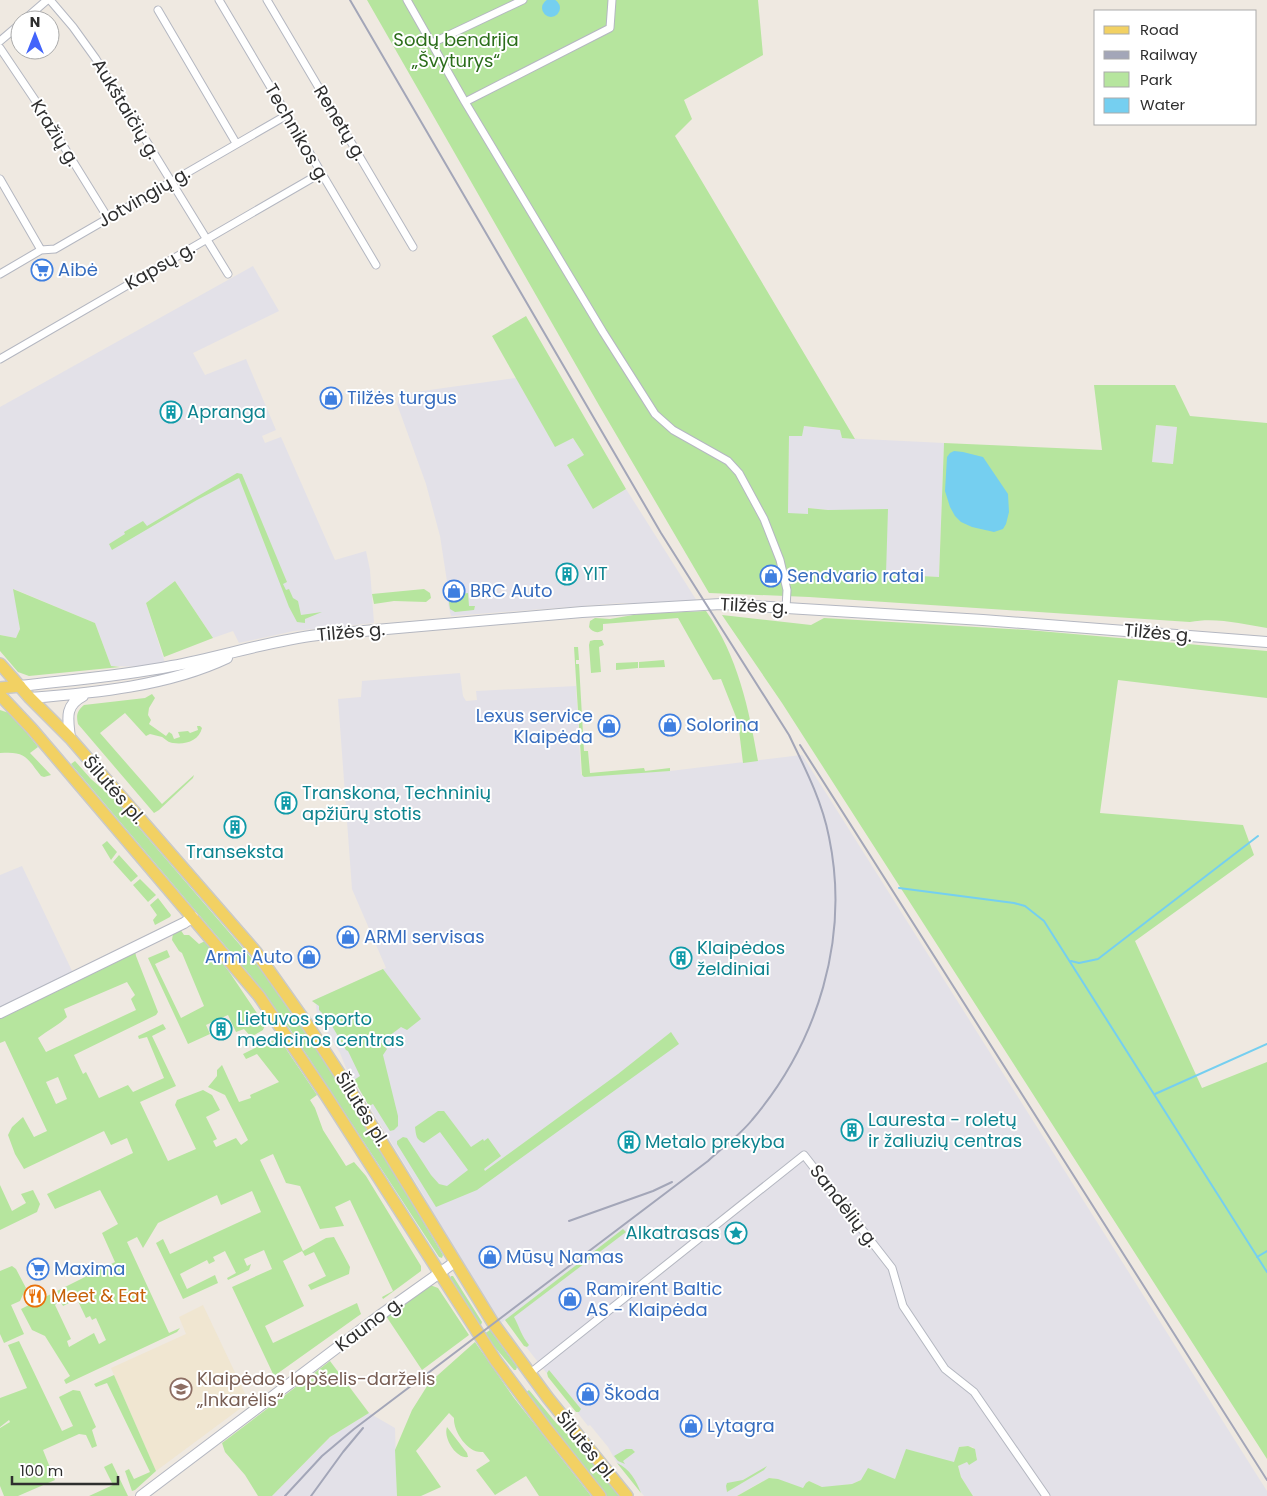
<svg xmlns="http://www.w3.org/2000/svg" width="1267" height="1496" viewBox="0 0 1267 1496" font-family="Poppins,sans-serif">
<rect width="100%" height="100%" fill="#efe9e1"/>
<path fill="#e3e1e8" d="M 253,266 L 279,311 L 193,353 L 205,375 L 246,359 L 276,430 L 262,436 L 265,443 L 281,437 L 335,560 L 366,551 L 370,570 L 374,623 L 294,631 L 239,643 L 233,631 L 213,638 L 175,581 L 146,603 L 165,663 L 147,667 L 111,666 L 95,623 L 14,589 L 20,629 L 16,638 L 0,635 L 0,407 Z
M 516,378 L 555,446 L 573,438 L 584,455 L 593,509 L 626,489 L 697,601 L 657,603 L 621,603 L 451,616 L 448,604 L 448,588 L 440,536 L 426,484 L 397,404 L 401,394 Z
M 1156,425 L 1177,427 L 1173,464 L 1152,462 Z
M 804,426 L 840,430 L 842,438 L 944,443 L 939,577 L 886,574 L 828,510 L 808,508 L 808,514 L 788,514 L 789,436 Z
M 460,673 L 463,696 L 466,701 L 477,700 L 476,691 L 576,686 L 581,774 L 583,776 L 670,771 L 802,755 L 1267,1491 L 1267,1496 L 973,1496 L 961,1477 L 958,1466 L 967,1462 L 969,1464 L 977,1457 L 973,1447 L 966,1446 L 959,1447 L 955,1462 L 901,1462 L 895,1479 L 861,1480 L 852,1484 L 830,1487 L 822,1487 L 809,1481 L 806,1483 L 803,1489 L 772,1478 L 761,1482 L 737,1496 L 644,1496 L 617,1463 L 608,1447 L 590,1425 L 588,1426 L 505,1320 L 500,1324 L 456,1258 L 424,1196 L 346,1068 L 340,1053 L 317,1016 L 316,1004 L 312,1001 L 386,968 L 352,889 L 338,699 L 361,697 L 362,681 Z
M 22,866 L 73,973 L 0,1009 L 0,875 Z
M 369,1413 L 395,1428 L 397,1496 L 272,1496 L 330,1437 Z"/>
<path fill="#f0e6d1" d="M 203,1305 L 249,1402 L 156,1471 L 111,1368 L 186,1334 L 179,1317 Z"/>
<path fill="#b6e59e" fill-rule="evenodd" d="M 367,0 L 758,0 L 763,55 L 684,100 L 692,119 L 675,136 L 855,439 L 842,438 L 840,430 L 804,426 L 802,436 L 789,436 L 788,513 L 808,514 L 808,508 L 828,510 L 888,509 L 886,574 L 939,577 L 944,443 L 1102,450 L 1094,385 L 1175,385 L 1190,416 L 1267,423 L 1267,628 C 1242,624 1216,617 1190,622 L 809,597 L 709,593 L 600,407 ZM 1156,425 L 1177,427 L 1173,464 L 1152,462 Z
M 526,316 L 626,489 L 593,509 L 567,465 L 584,455 L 573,438 L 555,447 L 492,336 Z
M 237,473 L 242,474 L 287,582 L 283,584 L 286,590 L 289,589 L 293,598 L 298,601 L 301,615 L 322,612 L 305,619 L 305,623 L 297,622 L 289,607 L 239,478 L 197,500 L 112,550 L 109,544 L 125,534 L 124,532 L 143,521 L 147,526 Z
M 175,581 L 213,638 L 164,657 L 146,603 Z
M 13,589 L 95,623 L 111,666 L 120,667 L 29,676 L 18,672 L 0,651 L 0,635 L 16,638 L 20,629 Z
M 424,589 L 430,593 L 431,598 L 426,602 L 394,601 L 374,604 L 372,594 Z
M 468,593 L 469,606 L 475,606 L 474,610 L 455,612 L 450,609 L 448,596 Z
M 706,611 C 738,656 749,709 758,761 L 743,763 L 738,722 L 721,679 L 713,680 L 678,618 L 603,624 L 603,630 C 598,634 592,632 589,627 L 590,621 L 595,618 L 610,619 L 639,614 Z
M 722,615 L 811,625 L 824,618 L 1028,630 L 1267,651 L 1267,698 L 1118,680 L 1100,813 L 1243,825 L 1254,855 L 1135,941 L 1202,1088 L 1267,1062 L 1267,1459 L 782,703 Z
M 594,640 L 602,640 L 604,645 L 599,647 L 601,672 L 591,673 L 589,645 L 590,641 Z
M 574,647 L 578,647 L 579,660 L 576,660 L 576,664 L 579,664 L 584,751 L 588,751 L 590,773 L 644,768 L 645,771 L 670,768 L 670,771 L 584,777 L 582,775 Z
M 664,660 L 665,667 L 639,668 L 639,662 Z
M 638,662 L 638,668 L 616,670 L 616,663 Z
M 152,694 L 155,698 L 149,708 L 148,715 L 151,720 L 149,724 L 166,736 L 169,732 L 172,734 L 174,739 L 180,737 L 178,732 L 188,731 L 190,733 L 198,730 L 197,726 L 200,726 L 202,728 C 199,741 185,745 173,743 C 169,743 165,739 162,737 C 158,736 154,735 150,734 L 146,736 L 125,713 L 100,733 L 162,804 L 194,775 L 193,778 L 159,810 L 154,813 L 78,724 C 76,715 77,711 84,705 L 145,698 Z
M 0,710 L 12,714 L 38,747 L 30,753 L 51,775 L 44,777 L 41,776 C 26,757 26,751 0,753 Z
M 75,761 L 91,779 L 115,800 L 259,967 L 342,1086 L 443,1255 L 442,1258 L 439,1257 L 288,1026 L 250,975 L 71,764 Z
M 107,841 L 117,852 L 111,860 L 102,845 Z
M 119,855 L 138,876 L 131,882 L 113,862 Z
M 140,879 L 156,895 L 148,902 L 133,885 Z
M 158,898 L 171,915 L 170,917 L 155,925 L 153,920 L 157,915 L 150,905 Z
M 180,929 L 184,935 L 189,935 L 199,944 L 205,941 L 230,973 L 265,1025 L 263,1030 L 251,1037 L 244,1029 L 236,1032 L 228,1015 L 206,1025 L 210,1034 L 188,1044 L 148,958 L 167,950 L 170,957 L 155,964 L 181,1018 L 204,1006 L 182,953 L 179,951 L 172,940 L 173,933 Z
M 135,951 L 136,956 L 158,1012 L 156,1015 L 74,1055 L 83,1074 L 86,1072 L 99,1098 L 128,1085 L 133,1092 L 164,1078 L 147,1037 L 139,1039 L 138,1036 L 163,1024 L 166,1029 L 152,1036 L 176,1086 L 140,1102 L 168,1161 L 196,1149 L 175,1105 L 177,1100 L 203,1090 L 212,1095 L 220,1110 L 206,1117 L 217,1139 L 213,1141 L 216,1147 L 236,1138 L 241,1145 L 248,1140 L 225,1095 L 208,1087 L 217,1076 L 217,1070 L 222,1065 L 239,1102 L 251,1098 L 250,1095 L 279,1082 L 257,1054 L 246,1059 L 243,1054 L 269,1041 L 280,1040 L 317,1095 L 310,1100 L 315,1108 L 323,1130 L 346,1166 L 354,1162 L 366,1176 L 421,1266 L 421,1271 L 383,1299 L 382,1297 L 393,1291 L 350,1200 L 335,1207 L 344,1226 L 320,1229 L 300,1186 L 286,1183 L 273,1154 L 260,1160 L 303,1251 L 326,1238 L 334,1237 L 350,1267 L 349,1274 L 311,1290 L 308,1285 L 326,1276 L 314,1252 L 305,1256 L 302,1251 L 283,1261 L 304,1306 L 265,1326 L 273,1343 L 357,1303 L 361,1314 L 274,1376 L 232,1287 L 272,1269 L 264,1250 L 244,1259 L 247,1266 L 251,1264 L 249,1270 L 228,1280 L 227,1278 L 236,1273 L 225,1251 L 213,1257 L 215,1261 L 209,1264 L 207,1260 L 180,1274 L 187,1289 L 215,1275 L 218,1283 L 183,1299 L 156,1243 L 163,1239 L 170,1254 L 261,1212 L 252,1191 L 221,1205 L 217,1195 L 158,1223 L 143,1248 L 137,1237 L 127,1242 L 169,1333 L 180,1328 L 177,1332 L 66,1384 L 64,1380 L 70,1376 L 45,1336 L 32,1330 L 21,1309 L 115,1262 L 102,1233 L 118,1224 L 100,1190 L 55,1209 L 47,1194 L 133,1153 L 127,1138 L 111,1145 L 104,1131 L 24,1169 L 15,1154 L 8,1135 L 12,1127 L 23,1117 L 34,1137 L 47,1131 L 5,1041 L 0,1043 L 0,1017 ZM 127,982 L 135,995 L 131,999 L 136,1010 L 46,1052 L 38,1038 C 48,1030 59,1025 67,1017 L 64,1009 ZM 58,1077 L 67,1099 L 56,1104 L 46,1082 ZM 77,1299 L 86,1318 L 90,1316 L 92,1320 L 96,1318 L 106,1340 L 99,1344 L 94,1333 L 69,1347 L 67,1341 L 71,1339 L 55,1305 L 60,1300 L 63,1306 Z
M 383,969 L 421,1019 L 407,1030 L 401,1027 L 381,1042 L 387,1049 L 383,1055 L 398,1116 L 398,1126 L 394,1130 L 390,1131 L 373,1104 L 369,1106 L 354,1080 L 360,1076 L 348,1051 L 346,1050 L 328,1019 L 319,1010 L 319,1006 L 312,1001 Z
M 671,1032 L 679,1044 L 477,1190 L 436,1207 L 397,1144 L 397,1141 L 403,1137 L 407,1138 L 431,1175 L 439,1184 L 447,1186 L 468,1170 L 440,1132 L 424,1143 C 416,1140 416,1135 415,1127 L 438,1111 L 444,1111 L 471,1147 L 483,1139 L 484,1141 L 488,1138 L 501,1156 L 484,1169 L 485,1171 L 618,1074 Z
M 0,1185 L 12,1211 L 26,1203 L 21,1194 L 33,1190 L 40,1204 L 37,1212 L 0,1230 Z
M 623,1229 L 626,1232 L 514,1317 C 519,1326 522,1337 529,1345 L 527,1347 L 524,1346 L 505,1320 Z
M 12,1266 L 16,1269 L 26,1288 L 20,1301 L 11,1305 L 24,1334 L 4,1343 L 0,1334 L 0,1271 Z
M 451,1276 L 453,1276 L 482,1322 L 481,1325 L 477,1323 L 450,1278 Z
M 430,1285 L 438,1288 L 469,1335 L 422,1370 L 386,1316 Z
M 490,1330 L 517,1367 L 516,1370 L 514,1370 L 484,1334 Z
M 19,1341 L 62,1431 L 73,1426 L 59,1397 L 73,1390 L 80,1391 L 96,1427 L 92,1430 L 97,1446 L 92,1448 L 86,1435 L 79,1434 L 43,1450 L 55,1480 L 18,1496 L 4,1496 L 0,1486 L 0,1428 L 10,1422 L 9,1420 L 0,1427 L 0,1398 L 27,1388 L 8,1345 Z
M 475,1342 L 514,1398 L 591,1496 L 539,1496 L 526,1476 L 495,1495 L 476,1470 L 490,1461 L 483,1452 C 468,1454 453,1431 454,1418 L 449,1413 L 416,1451 L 441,1487 L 421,1496 L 397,1496 L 395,1450 L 412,1410 L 429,1383 Z
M 330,1361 L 369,1413 L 330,1437 L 272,1496 L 258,1496 L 245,1475 L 225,1452 L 222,1443 Z
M 549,1370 L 581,1409 L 579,1412 L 576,1412 L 548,1377 L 547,1373 Z
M 114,1375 L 156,1471 L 135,1490 L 132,1491 L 125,1471 L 129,1469 L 134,1479 L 150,1472 L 107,1383 L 96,1387 L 94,1384 Z
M 529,1390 L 557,1424 L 569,1434 L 619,1496 L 607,1496 L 525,1393 Z
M 447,1427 L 467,1453 L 468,1457 C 456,1459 443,1438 447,1427 Z
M 968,1446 L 975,1449 L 977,1460 L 969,1465 L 967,1462 L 958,1466 L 961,1477 L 973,1496 L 737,1496 L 769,1478 L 778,1479 L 803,1488 L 806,1483 L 809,1481 L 822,1487 L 852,1484 L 861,1480 L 868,1468 L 895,1479 L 906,1449 L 954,1462 L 959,1447 Z
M 626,1449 L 632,1449 L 635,1452 L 623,1461 L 625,1464 L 618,1461 L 614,1456 Z
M 112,1463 L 128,1496 L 89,1496 L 113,1485 L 104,1467 Z
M 617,1463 C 630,1469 636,1480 641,1493 Z
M 767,1466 L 764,1470 L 727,1492 L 726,1486 L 727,1483 L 743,1480 Z"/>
<path fill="#75cff0" d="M542 8a9 9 0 1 1 18 0a9 9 0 1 1-18 0Z
M 954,451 L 963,452 L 983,457 L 1008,494 L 1009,512 L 1006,524 L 1003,529 L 994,532 L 972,527 L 961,522 L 955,516 L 950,507 L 945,491 L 947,457 L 950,453 Z"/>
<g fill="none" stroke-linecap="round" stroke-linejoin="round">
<path stroke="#75cff0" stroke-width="2" d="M 899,888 L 1014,903 L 1025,906 L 1044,921 L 1267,1272
M 1071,961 L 1079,963 L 1098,959 L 1258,836
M 1155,1094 L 1267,1044
M 1257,1257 L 1267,1251"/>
<g stroke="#b4b7c1" stroke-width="9">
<path id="street" d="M 50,0 L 73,27 L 96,59 L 228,274
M 219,0 L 376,265
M 267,0 L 413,247
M 407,0 L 465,102 L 603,332 L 655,414 L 673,430 L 728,461 L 739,473 L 764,519 L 780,560 L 787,590 L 786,608
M 158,10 L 236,143
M 24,20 L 47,0
M 0,41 L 20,24
M 432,43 L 523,0
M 0,48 L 35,100 L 108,218
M 465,102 L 610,28 L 612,0
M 0,179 L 41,250
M 0,274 L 41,250 L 55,249 L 287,115
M 0,359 L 321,173
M 529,1374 L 804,1155 L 892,1268 L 903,1306 L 945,1369 L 974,1392 L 1046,1496"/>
</g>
<g stroke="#b4b7c1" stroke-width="12">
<path id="secondary" d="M 20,686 C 71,680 122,676 172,666 C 221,657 268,641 318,635 L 582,612 L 721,604 L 983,620 L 1267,642
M 30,698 C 94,693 168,686 227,658
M 70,738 C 68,719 64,706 83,696
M 0,1013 L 184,923 L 193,917
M 141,1496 L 379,1316 L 455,1262"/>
</g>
<g stroke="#c9c9c9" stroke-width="14">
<path id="primary" d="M 0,664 L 30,698 L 70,738 L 256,952 L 307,1024 L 345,1082 L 493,1323 L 548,1398 L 627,1496
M 0,688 L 20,686
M 0,695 L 32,729 L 259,996 L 325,1094 L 496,1361 L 546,1428 L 600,1496"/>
</g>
<use href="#street" stroke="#fff" stroke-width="7"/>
<use href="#secondary" stroke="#fff" stroke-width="10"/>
<use href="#primary" stroke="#f2d163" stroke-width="11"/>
<path stroke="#a3a6b8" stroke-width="2" d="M 800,745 L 1267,1480
M 569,1221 L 653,1191 L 672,1182
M 285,1496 L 322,1456 L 354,1429 L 708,1161 C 722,1148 740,1135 752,1120 C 818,1042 850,938 829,837 C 822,801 805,768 789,735 L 661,533 L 350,0
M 311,1496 L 343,1452 L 363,1428"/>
</g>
<defs>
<g id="supermarket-ring" transform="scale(1.125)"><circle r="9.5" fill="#fff" stroke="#3f7fe0" stroke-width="1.5"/><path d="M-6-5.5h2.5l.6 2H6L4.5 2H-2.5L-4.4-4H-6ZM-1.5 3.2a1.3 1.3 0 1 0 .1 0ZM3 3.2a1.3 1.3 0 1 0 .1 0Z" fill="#3f7fe0"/></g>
<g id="shop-ring" transform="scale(1.125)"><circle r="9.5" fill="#fff" stroke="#3f7fe0" stroke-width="1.5"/><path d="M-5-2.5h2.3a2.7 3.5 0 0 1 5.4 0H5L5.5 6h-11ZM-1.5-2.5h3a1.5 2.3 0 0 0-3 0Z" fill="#3f7fe0"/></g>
<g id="building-ring" transform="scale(1.125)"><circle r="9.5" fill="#fff" stroke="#0f9aa8" stroke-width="1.5"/><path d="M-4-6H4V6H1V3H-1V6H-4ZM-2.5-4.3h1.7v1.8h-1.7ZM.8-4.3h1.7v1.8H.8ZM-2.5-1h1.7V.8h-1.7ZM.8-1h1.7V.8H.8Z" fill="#0f9aa8"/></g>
<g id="sight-ring" transform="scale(1.125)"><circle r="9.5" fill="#fff" stroke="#0f9aa8" stroke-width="1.5"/><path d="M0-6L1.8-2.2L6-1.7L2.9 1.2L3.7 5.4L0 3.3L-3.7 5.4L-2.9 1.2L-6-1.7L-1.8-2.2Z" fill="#0f9aa8"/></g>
<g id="restaurant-ring" transform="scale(1.125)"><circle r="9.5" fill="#fff" stroke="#e8710a" stroke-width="1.5"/><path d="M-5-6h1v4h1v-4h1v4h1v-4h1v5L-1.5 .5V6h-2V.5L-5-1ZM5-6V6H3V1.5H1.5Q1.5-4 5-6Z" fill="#e8710a"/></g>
<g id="school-ring" transform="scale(1.125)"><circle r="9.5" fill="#fff" stroke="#8d6e63" stroke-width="1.5"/><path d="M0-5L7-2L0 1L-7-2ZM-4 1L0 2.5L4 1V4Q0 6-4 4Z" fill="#8d6e63"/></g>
</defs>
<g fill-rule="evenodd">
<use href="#supermarket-ring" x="42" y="270"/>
<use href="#shop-ring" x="331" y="398"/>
<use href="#building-ring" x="171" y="412"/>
<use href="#building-ring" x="567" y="574"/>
<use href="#shop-ring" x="771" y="576"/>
<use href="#shop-ring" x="454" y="591"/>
<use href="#shop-ring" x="670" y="725"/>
<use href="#shop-ring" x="609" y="726"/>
<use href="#building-ring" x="286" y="803"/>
<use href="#building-ring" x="235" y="827"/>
<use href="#shop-ring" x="348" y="937"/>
<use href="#shop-ring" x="309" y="957"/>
<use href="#building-ring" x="681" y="958"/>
<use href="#building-ring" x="221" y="1029"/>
<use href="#building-ring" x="852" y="1130"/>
<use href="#building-ring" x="629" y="1142"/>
<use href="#sight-ring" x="736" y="1233"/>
<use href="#shop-ring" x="490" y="1257"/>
<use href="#supermarket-ring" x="38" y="1269"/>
<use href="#restaurant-ring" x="35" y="1296"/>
<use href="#shop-ring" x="570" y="1299"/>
<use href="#school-ring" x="181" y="1389"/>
<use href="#shop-ring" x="588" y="1394"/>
<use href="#shop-ring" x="691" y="1426"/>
</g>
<g text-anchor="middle" stroke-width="4" stroke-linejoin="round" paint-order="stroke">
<g font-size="18" fill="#2c6e1b" stroke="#fff">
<text x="456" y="46">Sodų bendrija<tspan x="456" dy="21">„Švyturys“</tspan></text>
</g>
<g font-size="18" fill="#2e2e2e" stroke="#fff">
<text transform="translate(126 109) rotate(59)" y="6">Aukštaičių g.</text>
<text transform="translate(340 123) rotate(59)" y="6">Renetų g.</text>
<text transform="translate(55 133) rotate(58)" y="6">Kražių g.</text>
<text transform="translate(297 133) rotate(60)" y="6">Technikos g.</text>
<text transform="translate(144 197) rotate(-30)" y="6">Jotvingių g.</text>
<text transform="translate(160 266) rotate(-30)" y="6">Kapsų g.</text>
<text transform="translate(754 606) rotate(3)" y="6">Tilžės g.</text>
<text transform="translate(351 632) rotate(-5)" y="6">Tilžės g.</text>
<text transform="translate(1158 633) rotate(5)" y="6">Tilžės g.</text>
<text transform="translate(114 790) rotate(49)" y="6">Šilutės pl.</text>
<text transform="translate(362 1109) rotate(58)" y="6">Šilutės pl.</text>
<text transform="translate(844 1206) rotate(52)" y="6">Sandėlių g.</text>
<text transform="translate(369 1324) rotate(-37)" y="6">Kauno g.</text>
<text transform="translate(586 1446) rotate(51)" y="6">Šilutės pl.</text>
</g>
<g font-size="18" fill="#366cbe" stroke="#fff" text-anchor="start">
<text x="58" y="276">Aibė</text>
<text x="347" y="404">Tilžės turgus</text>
<text x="787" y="582">Sendvario ratai</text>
<text x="470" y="597">BRC Auto</text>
<text x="593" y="722" text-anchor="end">Lexus service<tspan x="593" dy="21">Klaipėda</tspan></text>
<text x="686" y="731">Solorina</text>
<text x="364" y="943">ARMI servisas</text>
<text x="293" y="963" text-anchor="end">Armi Auto</text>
<text x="506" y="1263">Mūsų Namas</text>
<text x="54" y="1275">Maxima</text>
<text x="586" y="1295">Ramirent Baltic<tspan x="586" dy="21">AS - Klaipėda</tspan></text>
<text x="604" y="1400">Škoda</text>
<text x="707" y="1432">Lytagra</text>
</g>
<g font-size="18" fill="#0d838f" stroke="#fff" text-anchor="start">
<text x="187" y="418">Apranga</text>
<text x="583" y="580">YIT</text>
<text x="302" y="799">Transkona, Techninių<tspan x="302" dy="21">apžiūrų stotis</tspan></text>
<text x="235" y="858" text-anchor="middle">Transeksta</text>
<text x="697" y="954">Klaipėdos<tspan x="697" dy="21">želdiniai</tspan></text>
<text x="237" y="1025">Lietuvos sporto<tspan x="237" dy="21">medicinos centras</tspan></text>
<text x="868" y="1126">Lauresta - roletų<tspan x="868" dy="21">ir žaliuzių centras</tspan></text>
<text x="645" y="1148">Metalo prekyba</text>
<text x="720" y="1239" text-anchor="end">Alkatrasas</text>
</g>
<g font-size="18" fill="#c56008" stroke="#fff" text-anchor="start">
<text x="51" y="1302">Meet &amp; Eat</text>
</g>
<g font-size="18" fill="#785e54" stroke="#fff" text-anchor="start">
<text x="197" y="1385">Klaipėdos lopšelis-darželis<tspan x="197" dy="21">„Inkarėlis“</tspan></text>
</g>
</g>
<rect x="1094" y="10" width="162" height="115" fill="#ffffff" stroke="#ababab"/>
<rect x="1104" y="26" width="25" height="8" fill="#f2d163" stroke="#ababab"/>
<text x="1140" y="35" font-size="15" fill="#2e2e2e">Road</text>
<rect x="1104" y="51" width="25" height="8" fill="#a3a6b8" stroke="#ababab"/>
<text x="1140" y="60" font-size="15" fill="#2e2e2e">Railway</text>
<rect x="1104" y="72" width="25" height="15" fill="#b6e59e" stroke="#ababab"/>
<text x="1140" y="85" font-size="15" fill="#2e2e2e">Park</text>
<rect x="1104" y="98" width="25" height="15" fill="#75cff0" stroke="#ababab"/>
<text x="1140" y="110" font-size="15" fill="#2e2e2e">Water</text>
<g transform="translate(35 35)"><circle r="24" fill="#ffffff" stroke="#ababab"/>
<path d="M0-4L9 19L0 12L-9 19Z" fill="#4264fb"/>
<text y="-8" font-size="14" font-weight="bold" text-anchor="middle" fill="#2e2e2e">N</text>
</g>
<path d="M12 1476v8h106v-8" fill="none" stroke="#2e2e2e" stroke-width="2.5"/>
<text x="20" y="1476" font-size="15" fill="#2e2e2e" stroke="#ffffff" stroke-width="4" paint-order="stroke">100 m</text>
</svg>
